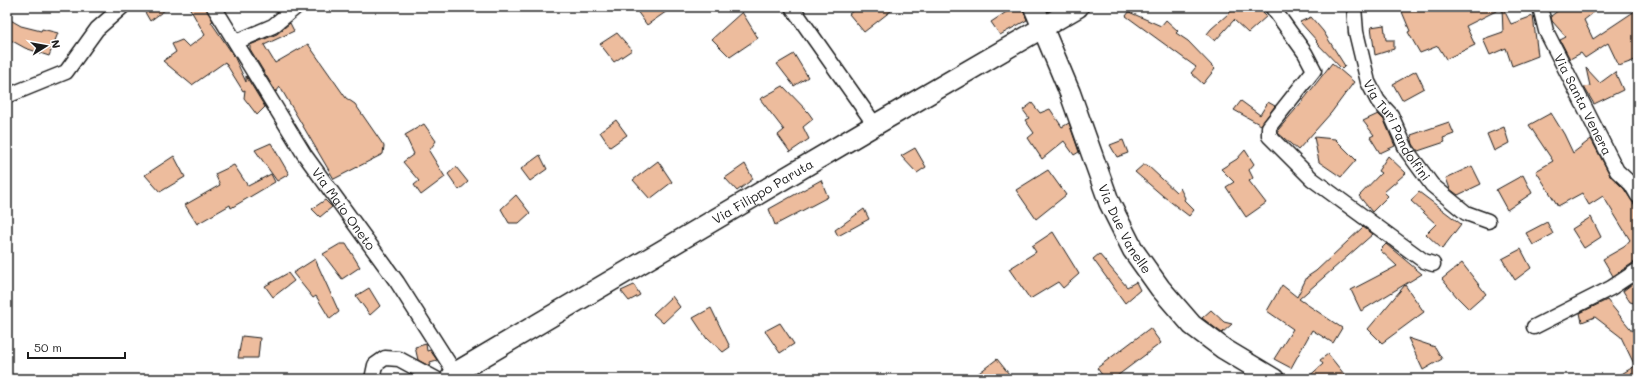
<svg xmlns="http://www.w3.org/2000/svg" width="1645" height="386" viewBox="0 0 1645 386" font-family="Mali,sans-serif">
<rect width="100%" height="100%" fill="#fff"/>
<filter id="ink" filterUnits="userSpaceOnUse"><feTurbulence type="fractalNoise" baseFrequency=".025" numOctaves="2"/><feDisplacementMap in="SourceGraphic" scale="8" xChannelSelector="R" yChannelSelector="G"/><feConvolveMatrix kernelMatrix="1 2 1 2 8 2 1 2 1" color-interpolation-filters="sRGB"/></filter>
<g filter="url(#ink)">
<path fill="#edbc9d" stroke="#1c1c1c" d="M 142,7 L 169,7 L 150,21 Z
M 189,7 L 206,7 L 213,21 L 211,22 L 234,56 L 246,82 L 246,76 L 265,107 L 257,115 L 244,98 L 245,90 L 243,91 L 225,62 L 192,85 L 163,61 L 176,52 L 172,44 L 182,40 L 189,47 L 205,35 Z
M 634,7 L 673,7 L 647,25 Z
M 858,7 L 896,7 L 864,32 L 849,14 Z
M 1014,7 L 1022,7 L 1027,20 L 1000,35 L 991,22 Z
M 1236,7 L 1258,7 L 1267,16 L 1248,33 L 1234,20 L 1215,41 L 1207,34 L 1211,29 Z
M 1400,7 L 1505,7 L 1503,8 L 1511,24 L 1533,16 L 1538,56 L 1512,66 L 1506,48 L 1490,55 L 1483,39 L 1503,32 L 1502,8 L 1466,26 L 1475,45 L 1446,59 L 1438,46 L 1420,53 L 1408,32 L 1410,31 Z
M 1563,7 L 1601,7 L 1584,20 L 1593,39 L 1638,9 L 1638,59 L 1619,66 L 1608,43 L 1585,58 L 1581,53 L 1570,59 L 1560,40 L 1566,37 L 1552,21 L 1551,16 Z
M 742,12 L 758,38 L 730,57 L 712,39 Z
M 1129,12 L 1161,26 L 1166,20 L 1178,31 L 1176,33 L 1188,41 L 1215,69 L 1203,84 L 1191,73 L 1196,67 L 1126,16 Z
M 1311,17 L 1323,31 L 1345,66 L 1342,69 L 1316,42 L 1317,41 L 1300,22 Z
M 7,18 L 21,26 L 41,31 L 42,29 L 58,33 L 49,56 L 25,48 L 7,38 Z
M 290,23 L 294,31 L 264,45 L 275,63 L 308,44 L 346,98 L 355,104 L 384,146 L 383,154 L 334,179 L 280,87 L 276,92 L 250,49 L 250,45 L 277,34 Z
M 1384,25 L 1386,40 L 1394,40 L 1394,49 L 1375,55 L 1371,27 Z
M 617,33 L 632,50 L 614,62 L 600,44 Z
M 794,54 L 808,77 L 794,86 L 777,64 Z
M 1332,63 L 1354,82 L 1331,113 L 1298,150 L 1278,133 L 1278,130 L 1301,103 Z
M 1586,68 L 1600,83 L 1615,72 L 1623,90 L 1594,104 L 1584,87 L 1590,86 Z
M 1416,71 L 1424,88 L 1402,100 L 1393,84 Z
M 783,86 L 808,112 L 813,119 L 803,127 L 809,139 L 790,152 L 778,135 L 784,130 L 760,99 Z
M 1241,101 L 1260,115 L 1268,102 L 1275,106 L 1261,125 L 1234,110 Z
M 1032,103 L 1040,113 L 1050,109 L 1062,127 L 1069,123 L 1079,152 L 1074,155 L 1064,141 L 1042,159 L 1028,138 L 1034,133 L 1025,120 L 1029,118 L 1023,110 Z
M 1551,113 L 1564,134 L 1573,153 L 1591,139 L 1610,175 L 1624,189 L 1638,210 L 1638,262 L 1633,263 L 1613,276 L 1603,259 L 1624,247 L 1630,240 L 1603,196 L 1589,205 L 1582,193 L 1558,206 L 1536,171 L 1553,161 L 1529,125 Z
M 1378,114 L 1384,120 L 1395,146 L 1380,153 L 1370,137 L 1374,135 L 1363,121 Z
M 616,120 L 627,135 L 610,147 L 600,132 Z
M 1449,122 L 1454,134 L 1443,138 L 1445,142 L 1418,151 L 1413,144 L 1411,135 Z
M 424,124 L 436,141 L 429,151 L 445,177 L 421,195 L 414,185 L 419,181 L 403,162 L 414,154 L 405,135 Z
M 1504,127 L 1509,143 L 1494,151 L 1487,134 Z
M 1314,137 L 1335,139 L 1356,160 L 1341,177 L 1319,162 Z
M 1123,140 L 1128,153 L 1117,157 L 1110,145 Z
M 271,143 L 289,174 L 277,181 L 255,150 Z
M 915,148 L 926,167 L 917,173 L 901,156 Z
M 1245,150 L 1254,164 L 1249,170 L 1253,178 L 1249,181 L 1266,203 L 1246,217 L 1226,187 L 1234,182 L 1221,169 L 1237,159 Z
M 540,155 L 547,169 L 530,181 L 521,169 Z
M 174,156 L 185,177 L 160,192 L 145,175 Z
M 1388,156 L 1406,173 L 1384,192 L 1388,196 L 1372,212 L 1359,196 L 1381,173 L 1378,171 Z
M 658,161 L 672,182 L 650,199 L 633,180 Z
M 745,164 L 753,179 L 737,191 L 725,178 Z
M 234,165 L 248,186 L 271,174 L 275,182 L 231,208 L 230,205 L 197,224 L 185,205 L 220,185 L 215,174 Z
M 1143,165 L 1147,165 L 1176,192 L 1180,188 L 1185,198 L 1184,200 L 1194,210 L 1189,216 L 1163,196 L 1135,172 Z
M 1472,166 L 1481,184 L 1458,195 L 1450,189 L 1446,178 Z
M 456,167 L 468,182 L 459,190 L 448,174 Z
M 1048,170 L 1066,195 L 1036,219 L 1016,190 Z
M 1523,175 L 1532,193 L 1507,210 L 1496,190 Z
M 821,180 L 828,197 L 775,225 L 769,209 Z
M 1419,192 L 1461,224 L 1442,249 L 1426,234 L 1436,224 L 1411,201 Z
M 516,195 L 530,213 L 519,223 L 509,223 L 501,209 Z
M 325,200 L 332,207 L 320,217 L 312,209 Z
M 864,209 L 869,219 L 838,236 L 835,230 Z
M 1591,217 L 1601,237 L 1584,248 L 1572,229 Z
M 1547,222 L 1553,234 L 1533,245 L 1526,233 Z
M 1363,227 L 1373,234 L 1299,299 L 1342,328 L 1333,343 L 1312,330 L 1291,368 L 1274,359 L 1293,329 L 1267,311 L 1282,285 L 1297,297 L 1307,277 L 1316,271 Z
M 1053,232 L 1079,274 L 1063,288 L 1058,282 L 1030,299 L 1009,269 L 1036,252 L 1032,246 Z
M 340,244 L 346,244 L 360,267 L 342,279 L 323,254 Z
M 1386,244 L 1422,274 L 1361,311 L 1351,290 L 1397,266 L 1380,250 Z
M 1521,249 L 1531,268 L 1515,280 L 1502,259 Z
M 1099,254 L 1127,287 L 1136,282 L 1140,290 L 1125,303 L 1093,259 Z
M 315,259 L 339,312 L 330,319 L 316,296 L 313,298 L 293,273 Z
M 1462,263 L 1486,294 L 1469,309 L 1457,297 L 1442,279 Z
M 288,273 L 294,281 L 273,297 L 265,286 Z
M 1632,284 L 1638,287 L 1638,304 L 1630,302 L 1623,291 Z
M 634,285 L 640,295 L 629,301 L 621,291 Z
M 1405,285 L 1424,312 L 1382,343 L 1368,329 Z
M 369,288 L 380,306 L 370,315 L 356,296 Z
M 672,296 L 680,307 L 663,323 L 653,314 Z
M 1607,300 L 1638,338 L 1638,379 L 1613,379 L 1635,366 L 1621,337 L 1595,317 L 1582,322 L 1580,313 Z
M 711,308 L 730,347 L 723,352 L 708,338 L 707,339 L 693,318 Z
M 1211,310 L 1224,322 L 1232,324 L 1222,333 L 1202,318 Z
M 780,323 L 794,344 L 780,353 L 765,331 Z
M 1150,328 L 1161,343 L 1113,379 L 1105,379 L 1097,368 Z
M 242,336 L 260,338 L 258,358 L 238,358 Z
M 1408,338 L 1435,347 L 1442,359 L 1423,370 Z
M 426,344 L 427,351 L 430,350 L 437,360 L 430,362 L 431,365 L 429,366 L 418,360 L 415,347 Z
M 1328,354 L 1348,379 L 1306,379 L 1323,364 L 1320,360 Z
M 997,359 L 1013,379 L 971,379 Z"/>
<g fill="none" stroke-linecap="round" stroke-linejoin="round">
<g stroke="#1c1c1c" stroke-width="17">
<g id="street">
<path id="s1" d="M 214,7 L 304,154 L 397,282 L 455,373"/>
<path d="M 792,7 L 875,125"/>
<path d="M 1272,7 L 1305,53 L 1314,70 L 1269,127 L 1269,136 L 1312,179 L 1424,261 L 1433,264"/>
<path id="s2" d="M 1354,7 L 1356,32 L 1368,82 L 1378,101 L 1391,115 L 1407,151 L 1432,185 L 1466,213 L 1488,221"/>
<path id="s3" d="M 1540,7 L 1546,31 L 1617,171 L 1631,184 L 1638,196"/>
<path d="M 236,42 L 273,26 L 296,7"/>
<path d="M 7,96 L 66,72 L 97,29 L 122,7"/>
<path d="M 1534,327 L 1611,288 L 1638,270"/>
<path d="M 372,379 L 375,365 L 385,358 L 399,359 L 436,379"/>
</g>
</g>
<g stroke="#1c1c1c" stroke-width="23">
<g id="secondary">
<path id="s4" d="M 1034,7 L 1070,93 L 1109,202 L 1133,250 L 1160,288 L 1192,325 L 1224,349 L 1274,379"/>
<path id="s5" d="M 450,379 L 455,373 L 875,125 L 1078,7"/>
</g>
</g>
<use href="#street" stroke="#fff" stroke-width="14"/>
<use href="#secondary" stroke="#fff" stroke-width="20"/>
</g>
</g>
<g text-anchor="middle" stroke-width="3" stroke-linejoin="round" paint-order="stroke">
<g font-size="13" fill="#1c1c1c" stroke="#fff">
<text dy="5" stroke="none"><textPath href="#s3" startOffset="107">Via Santa Venera</textPath></text>
<text dy="5" stroke="none"><textPath href="#s2" startOffset="133">Via Turi Pandolfini</textPath></text>
<text dy="5" stroke="none"><textPath href="#s5" startOffset="365">Via Filippo Paruta</textPath></text>
<text dy="5" stroke="none"><textPath href="#s1" startOffset="240">Via Maio Oneto</textPath></text>
<text dy="5" stroke="none"><textPath href="#s4" startOffset="240">Via Due Vanelle</textPath></text>
</g>
</g>
<rect width="1645" height="386" fill="none" stroke="#fff" stroke-width="24"/>
<rect x="12" y="12" width="1621" height="362" fill="none" stroke="#1c1c1c" stroke-width="1.5" filter="url(#ink)"/>
<g transform="translate(46 46) rotate(79)" stroke="#ffffff" stroke-width="3" paint-order="stroke">
<path d="M0-3L7 15L0 10L-7 15Z" fill="#1c1c1c"/>
<text y="-6" font-size="11" font-weight="bold" text-anchor="middle" fill="#1c1c1c">N</text>
</g>
<path d="M28 352v6h97v-6" fill="none" stroke="#1c1c1c" stroke-width="2"/>
<text x="34" y="352" font-size="12" fill="#1c1c1c" stroke="#ffffff" stroke-width="3" paint-order="stroke">50 m</text>
</svg>
